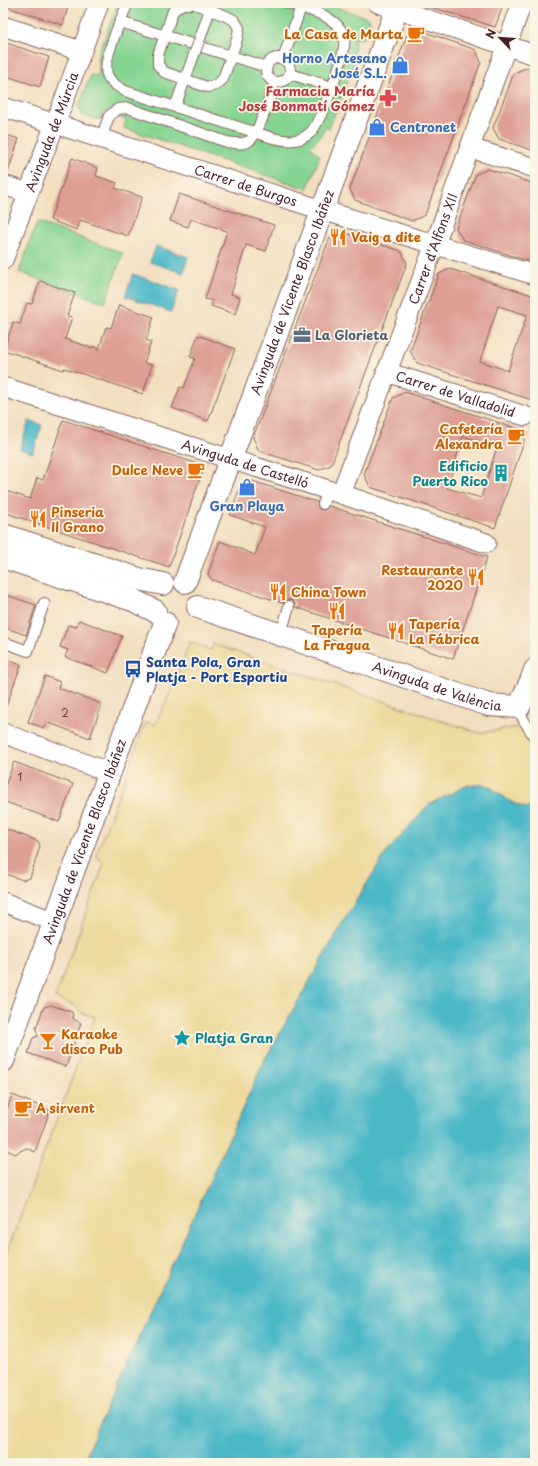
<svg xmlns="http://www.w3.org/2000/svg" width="538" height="1466" viewBox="0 0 538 1466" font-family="'Playpen Sans',sans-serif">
<rect width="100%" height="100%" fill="#fcf5e5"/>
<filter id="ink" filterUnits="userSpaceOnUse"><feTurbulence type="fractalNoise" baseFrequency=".025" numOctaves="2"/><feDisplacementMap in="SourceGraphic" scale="8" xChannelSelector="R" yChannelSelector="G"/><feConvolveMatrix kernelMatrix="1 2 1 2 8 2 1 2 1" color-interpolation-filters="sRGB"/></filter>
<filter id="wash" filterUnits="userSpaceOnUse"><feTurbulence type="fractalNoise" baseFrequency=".012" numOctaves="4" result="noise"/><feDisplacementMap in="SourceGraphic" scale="16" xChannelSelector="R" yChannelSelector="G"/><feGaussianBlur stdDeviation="0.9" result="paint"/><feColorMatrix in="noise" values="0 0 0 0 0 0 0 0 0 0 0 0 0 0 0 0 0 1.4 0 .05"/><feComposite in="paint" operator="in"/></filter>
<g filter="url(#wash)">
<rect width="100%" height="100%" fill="#f2dfc0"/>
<path fill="#86d492" stroke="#687a5e" d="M 118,3 L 323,3 L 369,18 L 370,22 L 363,39 L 358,38 L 354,39 L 355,45 L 353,54 L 357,56 L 329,129 L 325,127 L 319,138 L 310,147 L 320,156 L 307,189 L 124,128 L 126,120 L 103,111 L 100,120 L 82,115 L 78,107 L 91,75 L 93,76 L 99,75 L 99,59 L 97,58 Z
M 37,222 L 123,253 L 105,303 L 19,272 Z"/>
<path fill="#eeda9e" stroke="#9c7c64" d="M 190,642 L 211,650 L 213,644 L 479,733 L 519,727 L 535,745 L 535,804 L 525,808 L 513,803 L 487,785 L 385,854 L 343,922 L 265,1059 L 91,1443 L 84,1463 L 3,1463 L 3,1263 L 95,1017 L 82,1013 L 74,1005 L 55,998 L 104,864 L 96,855 L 146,722 L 155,725 L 171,691 Z"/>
<path fill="#4cb8c8" stroke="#4b6c7a" d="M 156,246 L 188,257 L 183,273 L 150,262 Z
M 133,274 L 179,290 L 171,312 L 125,296 Z
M 29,421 L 42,425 L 33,453 L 20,449 Z
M 468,785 L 487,785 L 513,803 L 525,808 L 535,804 L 535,1463 L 84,1463 L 91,1443 L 265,1059 L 343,922 L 385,854 L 429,804 Z"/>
<g id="blocks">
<path fill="#dd9e94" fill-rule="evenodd" d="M 3,3 L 69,3 L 63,25 L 3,6 Z
M 428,3 L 504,3 L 495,27 L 427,6 Z
M 419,30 L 476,50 L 481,62 L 425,215 L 412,221 L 355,200 L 350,189 L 407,35 Z
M 3,42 L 49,57 L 40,87 L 3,75 Z
M 526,68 L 535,70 L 535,151 L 499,139 L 493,128 L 514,73 Z
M 3,134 L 19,139 L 7,175 L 3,174 Z
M 72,158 L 98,168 L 96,176 L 117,183 L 115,188 L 142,197 L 128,236 L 80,220 L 77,230 L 50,220 Z
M 488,169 L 535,184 L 535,263 L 463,240 L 456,228 L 476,174 Z
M 179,194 L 274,225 L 266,251 L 246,245 L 231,294 L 240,297 L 235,314 L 211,306 L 213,301 L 205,299 L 227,231 L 191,219 L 188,227 L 170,221 Z
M 342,232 L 401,251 L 407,263 L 331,465 L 319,470 L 259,451 L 253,438 L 330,237 Z
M 450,269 L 535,296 L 535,401 L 417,363 L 410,351 L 439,274 ZM 498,306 L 527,315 L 508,371 L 480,361 Z
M 40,281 L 75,293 L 67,316 L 72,317 L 65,339 L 92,348 L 92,346 L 99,349 L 106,327 L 111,328 L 119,305 L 154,317 L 146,340 L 151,342 L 144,363 L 152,365 L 143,394 L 64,368 L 63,370 L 4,350 L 13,322 L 20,324 L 27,303 L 32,304 Z
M 198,335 L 235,349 L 208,421 L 172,408 L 180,387 L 184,388 L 195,358 L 190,357 Z
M 405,392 L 527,432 L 495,528 L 370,487 L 364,474 L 393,398 ZM 463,436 L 497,447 L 481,498 L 447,488 Z
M 63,420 L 204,466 L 169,567 L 3,512 L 3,490 L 30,499 L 37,478 L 43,480 Z
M 249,480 L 317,502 L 318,508 L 321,510 L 325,510 L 329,506 L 487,557 L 453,659 L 295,607 L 295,604 L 291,600 L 287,600 L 283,603 L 212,580 L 208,574 L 220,541 L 255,555 L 265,527 L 230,515 L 241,485 Z
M 3,594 L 36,605 L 26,635 L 3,627 Z
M 79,620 L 122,636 L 108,673 L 65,657 L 68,650 L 60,647 L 68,625 L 76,627 Z
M 8,660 L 21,665 L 5,709 L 3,708 L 3,662 L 7,663 Z
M 45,676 L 60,682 L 58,688 L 102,704 L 90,738 L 46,722 L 44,728 L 28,722 Z
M 14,762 L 73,784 L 59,822 L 3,801 L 3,791 Z
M 3,828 L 38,841 L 40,846 L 30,878 L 23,880 L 3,873 Z
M 51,1005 L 72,1012 L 73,1019 L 81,1023 L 66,1067 L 28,1053 L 33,1038 L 38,1036 L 36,1028 L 44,1007 Z
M 12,1095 L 50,1110 L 35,1152 L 26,1148 L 15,1154 L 3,1148 L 3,1120 Z"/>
</g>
</g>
<g filter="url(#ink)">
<use href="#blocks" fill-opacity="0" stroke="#85625f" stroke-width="1"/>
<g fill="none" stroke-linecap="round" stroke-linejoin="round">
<g stroke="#85625f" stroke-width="12">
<path id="service" d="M 128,3 C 122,17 102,61 107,74 C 110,83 117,86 125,91 L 273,138 C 286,141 299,143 310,133 C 320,124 344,59 344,45 C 345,41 343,34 341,30 C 330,13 304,9 287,3
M 182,4 L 195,4 L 226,16 L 234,20 L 239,28 L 237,39 L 223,79 L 216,85 L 207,87 L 164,72 L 158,65 L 158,55 L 173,11 Z
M 120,22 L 267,67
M 203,30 L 212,3
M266 70a12 12 0 1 1 24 0a12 12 0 1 1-24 0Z
M 283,59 L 301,7
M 290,74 L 332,87
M 175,107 L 191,63
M 101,139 L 109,116 L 118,109 L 128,108 L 227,142 C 234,143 243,145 249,141 C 259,135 270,95 275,82
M 323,504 L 328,489
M 281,634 L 289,606
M 3,642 L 28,651 L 44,603
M 519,707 L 523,719 L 535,738"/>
</g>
<g stroke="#85625f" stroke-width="21">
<g id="minor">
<path d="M 378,3 L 535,55"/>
<path d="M 3,26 L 81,51"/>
<path id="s1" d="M 3,107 L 322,210 L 535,275"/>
<path d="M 470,148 L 535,168"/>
<path d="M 3,185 L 28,193"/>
<path id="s2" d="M 3,260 L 63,103 L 99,3"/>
<path id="s3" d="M 386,372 L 525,416"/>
<path id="s4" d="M 3,387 L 341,494 L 486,543"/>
<path id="s5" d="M 341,494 L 435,244 L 522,3"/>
<path d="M 3,733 L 110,773"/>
<path d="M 3,902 L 55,922"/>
</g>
</g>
<g stroke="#85625f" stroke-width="24">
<g id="tertiary">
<path d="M 3,535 L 139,579 L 163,584"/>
<path d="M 3,557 L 133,600 L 155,611"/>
<path id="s6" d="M 185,582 L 399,3"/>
<path id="s7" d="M 198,607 L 489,705 L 519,707 L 531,681 L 535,670"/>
<path id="s8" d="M 3,1061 L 165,623"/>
</g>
</g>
<use href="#service" stroke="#fff" stroke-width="10"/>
<use href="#minor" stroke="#fff" stroke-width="19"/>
<use href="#tertiary" stroke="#fff" stroke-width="22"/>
<g stroke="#85625f" stroke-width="12" stroke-linecap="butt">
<path id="service-bridge" d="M 191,63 L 203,30"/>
</g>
<use href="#service-bridge" stroke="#fff" stroke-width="10"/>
</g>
</g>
<defs>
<g id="cafe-bare" transform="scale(1.38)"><path d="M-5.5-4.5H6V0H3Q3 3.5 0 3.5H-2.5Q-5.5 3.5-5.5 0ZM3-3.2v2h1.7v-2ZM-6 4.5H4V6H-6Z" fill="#e8710a" stroke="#fcf5e5" stroke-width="2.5" paint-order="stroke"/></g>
<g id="shop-bare" transform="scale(1.38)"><path d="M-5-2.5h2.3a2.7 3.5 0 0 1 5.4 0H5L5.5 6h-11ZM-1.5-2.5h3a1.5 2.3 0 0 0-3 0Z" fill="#3f7fe0" stroke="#fcf5e5" stroke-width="2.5" paint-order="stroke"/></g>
<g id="pharmacy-bare" transform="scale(1.38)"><path d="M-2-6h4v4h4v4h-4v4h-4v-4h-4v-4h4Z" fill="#e0444e" stroke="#fcf5e5" stroke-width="2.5" paint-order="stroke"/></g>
<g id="restaurant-bare" transform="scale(1.38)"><path d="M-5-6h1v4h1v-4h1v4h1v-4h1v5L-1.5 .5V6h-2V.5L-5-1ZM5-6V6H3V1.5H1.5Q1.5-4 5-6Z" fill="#e8710a" stroke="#fcf5e5" stroke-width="2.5" paint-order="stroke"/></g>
<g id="office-bare" transform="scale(1.38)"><path d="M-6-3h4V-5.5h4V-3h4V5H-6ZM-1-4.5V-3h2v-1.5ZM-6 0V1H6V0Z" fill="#5c6f8a" stroke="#fcf5e5" stroke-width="2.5" paint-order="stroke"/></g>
<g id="building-bare" transform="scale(1.38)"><path d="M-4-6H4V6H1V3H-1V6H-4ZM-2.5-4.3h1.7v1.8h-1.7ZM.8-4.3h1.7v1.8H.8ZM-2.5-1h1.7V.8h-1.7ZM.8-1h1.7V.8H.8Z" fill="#0f9aa8" stroke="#fcf5e5" stroke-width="2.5" paint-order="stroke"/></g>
<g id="bus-bare" transform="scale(1.38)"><path d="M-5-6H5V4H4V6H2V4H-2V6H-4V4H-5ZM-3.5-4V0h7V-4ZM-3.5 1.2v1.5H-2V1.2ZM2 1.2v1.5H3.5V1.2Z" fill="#1a4fb4" stroke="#fcf5e5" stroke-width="2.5" paint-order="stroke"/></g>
<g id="sight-bare" transform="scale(1.38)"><path d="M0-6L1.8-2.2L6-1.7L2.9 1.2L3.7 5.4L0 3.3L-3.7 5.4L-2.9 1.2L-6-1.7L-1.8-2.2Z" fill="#0f9aa8" stroke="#fcf5e5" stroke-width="2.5" paint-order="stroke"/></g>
<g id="bar-bare" transform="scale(1.38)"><path d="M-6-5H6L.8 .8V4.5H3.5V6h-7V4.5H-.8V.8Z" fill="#e8710a" stroke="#fcf5e5" stroke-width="2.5" paint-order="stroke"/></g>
</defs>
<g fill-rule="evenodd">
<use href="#cafe-bare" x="416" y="34"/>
<use href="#shop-bare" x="400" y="65"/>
<use href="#pharmacy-bare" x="388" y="98"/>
<use href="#shop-bare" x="377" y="127"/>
<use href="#restaurant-bare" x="338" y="237"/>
<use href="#office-bare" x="302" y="335"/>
<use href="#cafe-bare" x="516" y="436"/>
<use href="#cafe-bare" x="196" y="470"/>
<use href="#building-bare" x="501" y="473"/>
<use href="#shop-bare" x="247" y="487"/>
<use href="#restaurant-bare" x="38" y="519"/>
<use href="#restaurant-bare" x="476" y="577"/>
<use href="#restaurant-bare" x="278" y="592"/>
<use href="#restaurant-bare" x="337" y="611"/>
<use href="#restaurant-bare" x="396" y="631"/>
<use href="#bus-bare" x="133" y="669"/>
<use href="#sight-bare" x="182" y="1038"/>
<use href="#bar-bare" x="48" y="1041"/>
<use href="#cafe-bare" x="23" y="1108"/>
</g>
<g text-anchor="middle" stroke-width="3.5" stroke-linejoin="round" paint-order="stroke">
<g font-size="11" fill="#6f3f45">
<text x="65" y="717">2</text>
<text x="20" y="781">1</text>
</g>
<g font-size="13" font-weight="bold" fill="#c56008" stroke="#fcf5e5" text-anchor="start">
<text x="403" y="39" text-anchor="end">La Casa de Marta</text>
<text x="351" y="242">Vaig a dite</text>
<text x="503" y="434" text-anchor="end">Cafetería<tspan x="503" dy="15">Alexandra</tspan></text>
<text x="183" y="475" text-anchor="end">Dulce Neve</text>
<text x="51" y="517">Pinseria<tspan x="51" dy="15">Il Grano</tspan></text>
<text x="463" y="575" text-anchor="end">Restaurante<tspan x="463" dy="15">2020</tspan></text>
<text x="291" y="597">China Town</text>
<text x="409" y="629">Tapería<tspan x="409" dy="15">La Fábrica</tspan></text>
<text x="337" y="635" text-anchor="middle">Tapería<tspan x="337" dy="15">La Fragua</tspan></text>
<text x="61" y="1039">Karaoke<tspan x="61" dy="15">disco Pub</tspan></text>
<text x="36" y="1113">A sirvent</text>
</g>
<g font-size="13" font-weight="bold" fill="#366cbe" stroke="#fcf5e5" text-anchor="end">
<text x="387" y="63">Horno Artesano<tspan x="387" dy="15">José S.L.</tspan></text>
<text x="390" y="132" text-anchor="start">Centronet</text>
<text x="247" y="511" text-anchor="middle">Gran Playa</text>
</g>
<g font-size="13" font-weight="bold" fill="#be3a42" stroke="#fcf5e5" text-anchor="end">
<text x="375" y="96">Farmacia María<tspan x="375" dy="15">José Bonmatí Gómez</tspan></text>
</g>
<g font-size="13" fill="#4a1f2b" stroke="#fcf5e5">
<text dy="5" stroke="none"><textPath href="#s2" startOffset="137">Avinguda de Múrcia</textPath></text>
<text dy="5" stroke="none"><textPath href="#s1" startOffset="255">Carrer de Burgos</textPath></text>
<text dy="5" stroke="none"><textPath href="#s5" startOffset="262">Carrer d'Alfons XII</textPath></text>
<text dy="5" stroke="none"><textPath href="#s6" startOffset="309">Avinguda de Vicente Blasco Ibáñez</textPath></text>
<text dy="5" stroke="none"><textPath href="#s3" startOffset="73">Carrer de Valladolid</textPath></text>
<text dy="5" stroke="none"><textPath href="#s4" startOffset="254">Avinguda de Castelló</textPath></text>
<text dy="5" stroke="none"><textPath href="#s7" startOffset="252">Avinguda de València</textPath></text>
<text dy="5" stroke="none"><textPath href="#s8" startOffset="234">Avinguda de Vicente Blasco Ibáñez</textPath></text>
</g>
<g font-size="13" font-weight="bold" fill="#4e5e75" stroke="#fcf5e5" text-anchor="start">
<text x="315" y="340">La Glorieta</text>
</g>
<g font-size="13" font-weight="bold" fill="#0d838f" stroke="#fcf5e5" text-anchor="end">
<text x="488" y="471">Edificio<tspan x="488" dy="15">Puerto Rico</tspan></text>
<text x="195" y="1043" text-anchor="start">Platja Gran</text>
</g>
<g font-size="13" font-weight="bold" fill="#164399" stroke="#fcf5e5" text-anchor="start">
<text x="146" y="667">Santa Pola, Gran<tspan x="146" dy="15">Platja - Port Esportiu</tspan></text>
</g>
</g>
<rect width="538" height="1466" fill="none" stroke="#fcf5e5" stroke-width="16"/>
<g transform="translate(500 38) rotate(295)" stroke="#fcf5e5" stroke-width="3" paint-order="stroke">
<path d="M0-3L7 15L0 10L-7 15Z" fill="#4a1f2b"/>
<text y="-6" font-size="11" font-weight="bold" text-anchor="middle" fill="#4a1f2b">N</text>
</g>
</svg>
